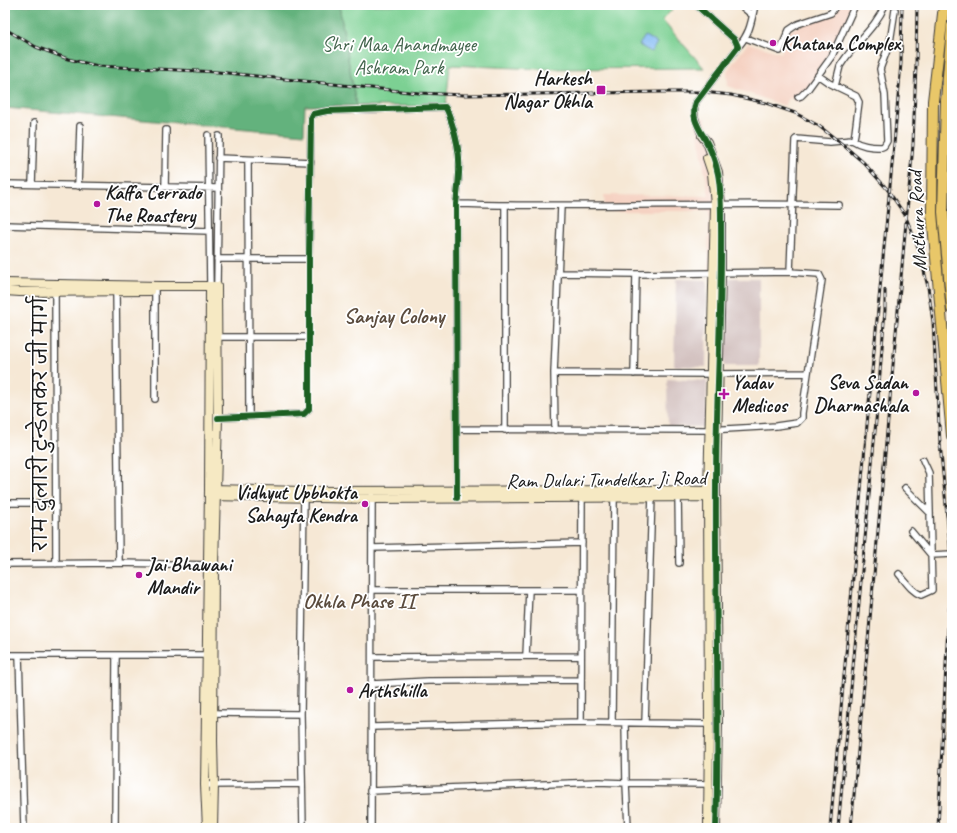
<svg xmlns="http://www.w3.org/2000/svg" width="957" height="833" viewBox="0 0 957 833" font-family="Caveat,'Playpen Sans Deva',sans-serif">
<rect width="100%" height="100%" fill="#fff"/>
<filter id="ink" filterUnits="userSpaceOnUse"><feTurbulence type="fractalNoise" baseFrequency=".025" numOctaves="2"/><feDisplacementMap in="SourceGraphic" scale="8" xChannelSelector="R" yChannelSelector="G"/><feConvolveMatrix kernelMatrix="1 2 1 2 8 2 1 2 1" color-interpolation-filters="sRGB"/></filter>
<filter id="wash" filterUnits="userSpaceOnUse"><feTurbulence type="fractalNoise" baseFrequency=".012" numOctaves="4" result="noise"/><feDisplacementMap in="SourceGraphic" scale="16" xChannelSelector="R" yChannelSelector="G"/><feGaussianBlur stdDeviation="0.9" result="paint"/><feColorMatrix in="noise" values="0 0 0 0 0 0 0 0 0 0 0 0 0 0 0 0 0 1.4 0 .05"/><feComposite in="paint" operator="in"/></filter>
<g filter="url(#wash)">
<rect width="100%" height="100%" fill="#f6e8d5"/>
<path fill="#f5d2c2" d="M 837,5 L 855,5 L 834,56 L 799,102 L 789,98 L 785,106 L 728,86 L 727,71 L 748,43 L 781,53 L 790,31 L 799,26 L 832,14 Z
M 695,118 L 705,118 L 720,171 L 725,272 L 708,272 L 709,211 L 605,211 L 604,195 L 709,196 Z"/>
<path fill="#d1bfbd" d="M 724,278 L 759,278 L 759,366 L 724,366 Z
M 676,279 L 707,280 L 706,367 L 674,366 Z
M 667,379 L 707,381 L 706,427 L 668,426 Z"/>
<path fill="#7bd093" stroke="#4c7658" d="M 339,5 L 677,5 L 662,20 L 704,68 L 539,69 L 450,65 L 446,106 L 356,106 Z"/>
<path fill="#64b27d" stroke="#40674c" d="M 5,5 L 339,5 L 356,106 L 305,106 L 304,134 L 5,108 Z"/>
<path fill="#84bbf4" stroke="#506c88" d="M 645,36 L 657,43 L 651,52 L 639,45 Z"/>
</g>
<g filter="url(#ink)">
<g fill="none" stroke-linecap="round" stroke-linejoin="round">
<g stroke="#3d3b38" stroke-width="8">
<path id="street" d="M 696,5 L 735,40 L 738,47 L 696,102 C 692,115 697,124 702,136
M 740,5 L 752,15
M 746,38 L 780,51 L 789,30 L 798,24 L 831,13 L 836,5
M 738,47 C 750,33 751,23 755,5
M 835,86 L 840,66 L 844,60 C 857,41 876,27 885,5
M 798,97 L 801,96 L 808,89 L 832,56 L 855,5
M 208,135 L 210,286
M 852,140 C 861,146 870,147 882,147 L 884,146 L 887,141 L 885,95 L 880,69 L 890,42 L 895,10
M 218,158 L 311,162
M 248,160 L 249,416
M 5,184 L 218,188
M 32,184 L 34,123
M 78,186 L 80,126
M 165,187 L 166,130
M 456,204 C 584,208 711,202 839,205
M 505,205 L 505,430
M 5,225 L 209,231
M 217,259 L 309,259
M 790,272 L 795,140 L 796,139 L 830,142 L 852,140 L 854,138 L 855,133 L 859,102 L 856,96 L 829,83 L 819,76
M 217,286 L 219,136
M 55,288 L 56,564
M 116,291 L 119,563
M 217,337 L 309,337
M 554,373 L 710,374 L 808,373
M 634,374 L 636,274
M 155,399 L 155,291
M 218,418 L 304,414 L 309,409 L 309,259 L 311,118 L 313,114 L 327,111 L 445,107 C 449,112 450,119 452,124 C 462,155 460,172 456,204 L 457,493
M 457,429 L 709,430 L 776,426 L 797,423 L 802,418 L 802,413 L 822,280 L 819,274 L 790,272 L 636,274 L 559,273
M 555,430 L 554,373 L 561,206
M 905,488 L 930,513
M 678,494 L 679,563
M 5,503 L 56,503
M 911,531 L 931,555 L 952,554
M 372,548 L 582,543
M 5,564 L 119,563 L 211,565
M 899,574 C 906,582 911,591 921,595 L 932,590 L 929,473 L 923,460
M 372,590 L 580,590
M 5,655 L 209,655
M 19,655 L 24,828
M 526,656 L 529,590
M 372,657 L 580,656
M 372,684 L 428,681 L 580,680
M 211,713 L 301,714
M 581,722 L 582,495
M 612,722 L 614,498
M 645,723 L 652,495
M 372,727 L 581,722 L 709,724
M 205,785 L 302,784
M 370,791 L 598,782 L 626,783 L 625,723
M 115,828 L 116,655
M 303,828 L 301,714 L 304,494
M 371,828 L 372,496
M 628,828 L 626,783 L 708,784"/>
</g>
<g stroke="#3d3b38" stroke-width="10">
<path id="secondary" d="M 702,136 L 707,142 L 718,172 L 721,204 L 721,274 L 716,486 L 718,723 L 716,828
M 707,158 L 712,173 L 715,205 L 708,491 L 709,724 L 708,828
M 5,283 L 160,286 L 217,286 L 218,418 L 214,565 L 213,741 L 214,785 L 213,828
M 5,291 L 20,292 L 150,291
M 210,489 L 304,491 L 652,490 L 708,491 L 712,492
M 210,496 L 372,499 L 708,497 L 712,495
M 207,828 L 205,785 L 209,489 L 210,286"/>
</g>
<g stroke="#3d3b38" stroke-width="12">
<path id="highway" d="M 944,5 L 933,101 L 932,213 L 952,436
M 952,26 L 946,101 L 943,212 L 952,309"/>
</g>
<use href="#street" stroke="#fff" stroke-width="5.5"/>
<use href="#secondary" stroke="#f6e9c3" stroke-width="8"/>
<use href="#highway" stroke="#e9c769" stroke-width="10"/>
<g stroke="#1c1c1c" stroke-width="3">
<path id="rail" d="M 5,29 L 36,47 L 68,59 L 98,66 L 218,72 L 419,93 L 464,95 L 660,92 L 703,92 L 731,95 L 766,103 L 795,113 L 819,126 L 842,144 L 864,163 L 887,189 L 905,215 L 918,247 L 928,287 L 933,322 L 940,443 L 952,568 L 947,644 L 938,828
M 830,828 L 870,392 L 894,144 L 901,63 L 902,5
M 838,828 L 877,410 L 885,310 L 885,290
M 851,828 L 913,145 L 916,64 L 917,5"/>
</g>
<use href="#rail" stroke="#fff" stroke-width="1.5" stroke-dasharray="4.5" stroke-linecap="butt"/>
<g stroke="#fff" stroke-width="8">
<path id="cycleway" d="M 696,5 L 735,40 L 738,47 L 696,102 C 690,119 700,129 707,143 C 712,152 716,164 718,174 C 721,189 721,206 721,221 C 722,310 716,398 716,486 C 715,600 720,714 716,828
M 218,418 L 304,414 L 309,409 L 309,259 L 311,118 L 313,114 L 327,111 L 445,107 C 449,112 450,119 452,124 C 462,155 460,172 456,204 L 457,498"/>
</g>
<use href="#cycleway" stroke="#1b5e20" stroke-width="6"/>
</g>
</g>
<g fill="#b5179e" stroke="#fff" stroke-width="1.5">
<circle cx="773" cy="43" r="4"/>
<rect x="596" y="85" width="10" height="10" rx="2"/>
<circle cx="97" cy="204" r="4"/>
<circle cx="916" cy="393" r="4"/>
<path d="M722 388h4v4h4v4h-4v4h-4v-4h-4v-4h4z"/>
<circle cx="365" cy="504" r="4"/>
<circle cx="139" cy="575" r="4"/>
<circle cx="350" cy="690" r="4"/>
</g>
<g text-anchor="middle" stroke-width="3.5" stroke-linejoin="round" paint-order="stroke">
<g font-size="20" font-weight="bold" fill="#1c1c1c" stroke="#fff" text-anchor="start">
<text x="781" y="50">Khatana Complex</text>
<text x="592" y="85" text-anchor="end">Harkesh<tspan x="592" dy="23">Nagar Okhla</tspan></text>
<text x="105" y="199">Kaffa Cerrado<tspan x="105" dy="23">The Roastery</tspan></text>
<text x="732" y="389">Yadav<tspan x="732" dy="23">Medicos</tspan></text>
<text x="908" y="389" text-anchor="end">Seva Sadan<tspan x="908" dy="23">Dharmashala</tspan></text>
<text x="357" y="499" text-anchor="end">Vidhyut Upbhokta<tspan x="357" dy="23">Sahayta Kendra</tspan></text>
<text x="147" y="571">Jai Bhawani<tspan x="147" dy="23">Mandir</tspan></text>
<text x="358" y="697">Arthshilla</text>
</g>
<g font-size="20" fill="#42644c" stroke="#fff">
<text x="399" y="51">Shri Maa Anandmayee<tspan x="399" dy="23">Ashram Park</tspan></text>
</g>
<g font-size="20" fill="#1c1c1c" stroke="#fff">
<text transform="translate(917 221) rotate(-93)" y="7">Mathura Road</text>
<text transform="translate(40 424) rotate(-90)" y="7">राम दुलारी टुन्डेलकर जी मार्ग</text>
<text transform="translate(606 479) rotate(-1)" y="7">Ram Dulari Tundelkar Ji Road</text>
</g>
<g font-size="21" font-weight="bold" fill="#5b4c3e" stroke="#fff">
<text x="394" y="323">Sanjay Colony</text>
<text x="359" y="608">Okhla Phase II</text>
</g>
</g>
<rect width="957" height="833" fill="none" stroke="#fff" stroke-width="20"/>
</svg>
